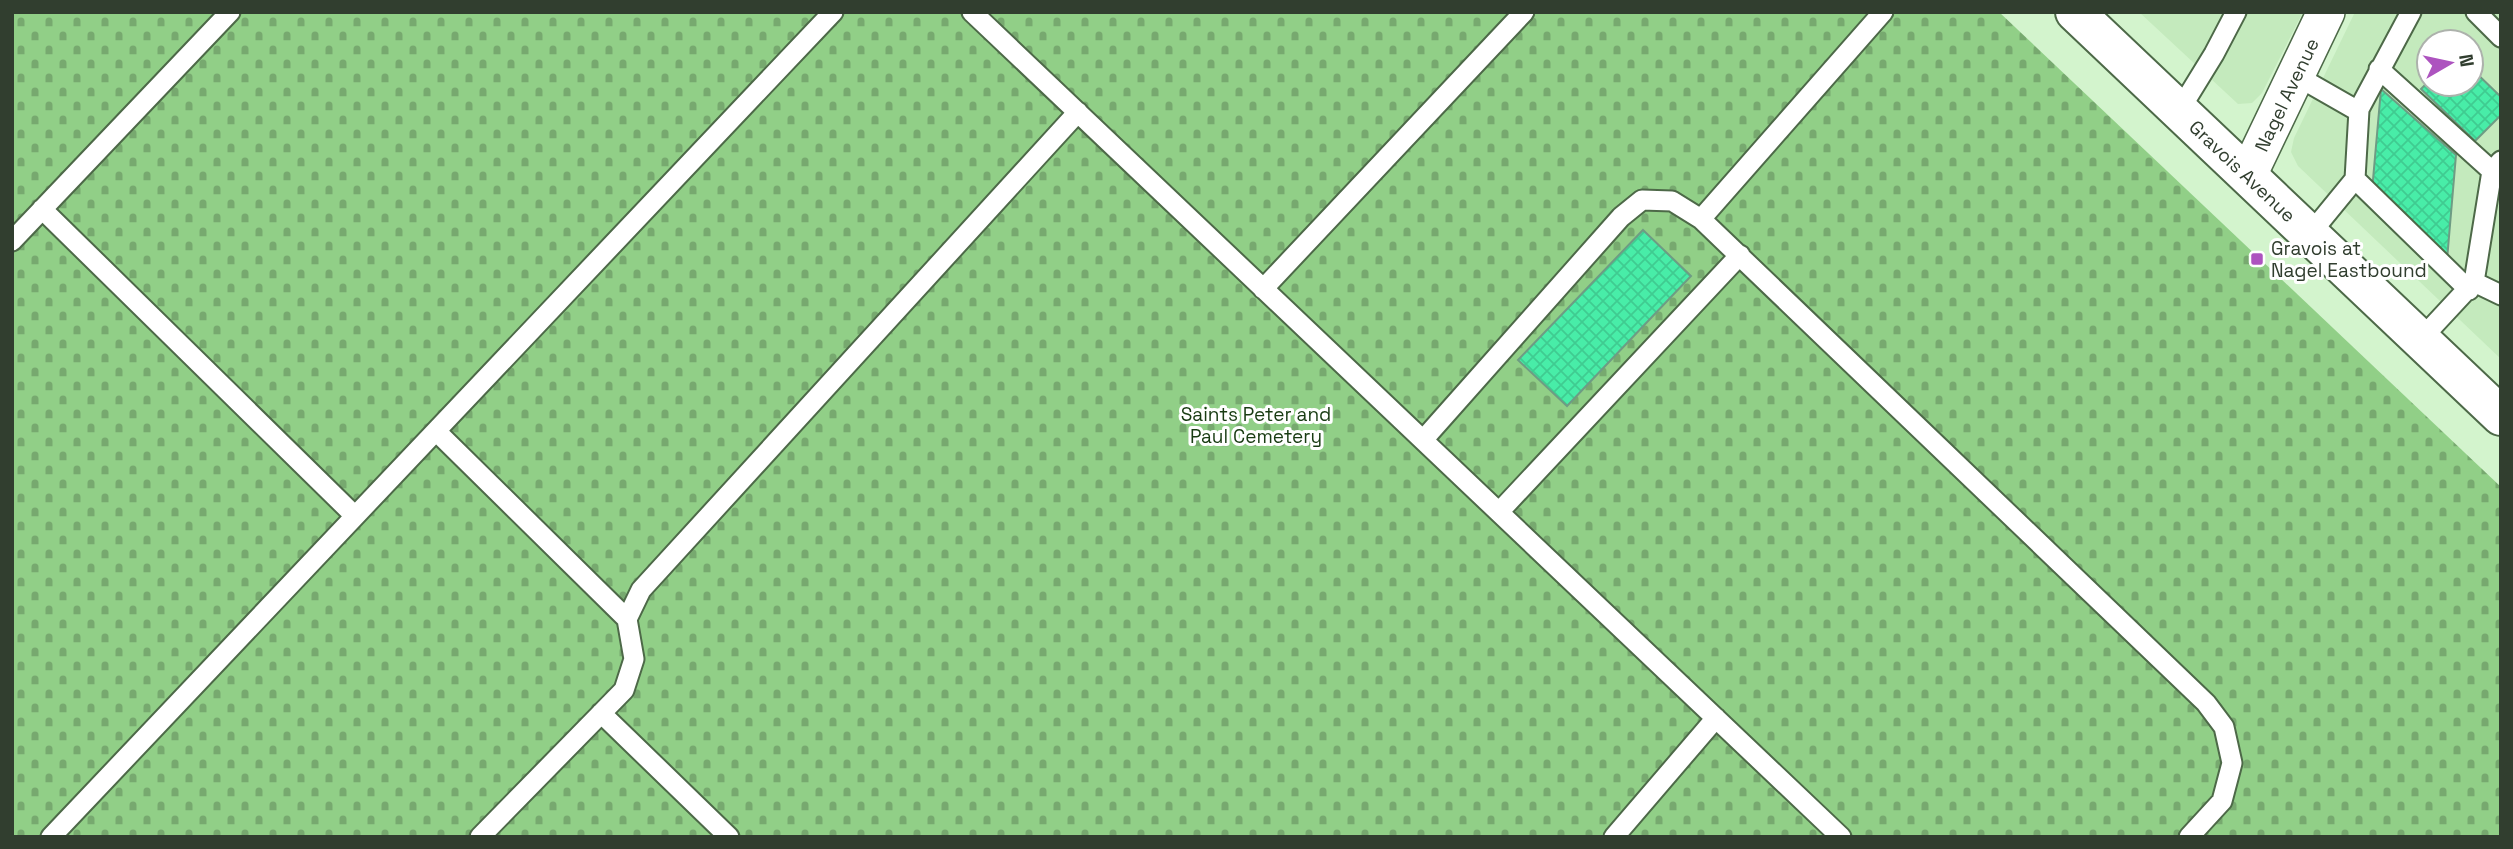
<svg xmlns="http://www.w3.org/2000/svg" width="2513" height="849" viewBox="0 0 2513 849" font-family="'Space Grotesk',sans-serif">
<defs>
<pattern id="cemetery-stones" width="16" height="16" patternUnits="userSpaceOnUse" patternTransform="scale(1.75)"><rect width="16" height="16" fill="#91cf87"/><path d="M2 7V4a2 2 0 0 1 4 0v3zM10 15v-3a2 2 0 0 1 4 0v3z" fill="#77a96f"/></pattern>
<pattern id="building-cross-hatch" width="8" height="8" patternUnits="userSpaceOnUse" patternTransform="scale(1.75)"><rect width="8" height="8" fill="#48eda8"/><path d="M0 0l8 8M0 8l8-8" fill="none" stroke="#3fcc91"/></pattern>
</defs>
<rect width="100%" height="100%" fill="#d3f4cd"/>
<path fill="#c4eabd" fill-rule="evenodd" d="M 2139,12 L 2303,12 L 2262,93 L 2252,103 L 2238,104 Z
M 2355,12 L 2501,12 L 2501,359 L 2298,166 L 2291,152 L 2294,138 ZM 2429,42 L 2471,42 L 2471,84 L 2429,84 Z"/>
<path fill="url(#cemetery-stones)" d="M 12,12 L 1999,12 L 2501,487 L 2501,837 L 12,837 Z"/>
<path fill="url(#building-cross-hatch)" stroke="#6e9c84" stroke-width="2" d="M 2471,68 L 2501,97 L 2501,115 L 2475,141 L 2421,89 L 2429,81 L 2429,84 L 2471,84 Z
M 2381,89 L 2456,155 L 2447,260 L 2372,191 Z
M 1643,230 L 1691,276 L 1567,406 L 1518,360 Z"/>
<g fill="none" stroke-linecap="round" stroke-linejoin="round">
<g stroke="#4d6948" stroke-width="23">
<path id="lane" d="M 972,12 L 1841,837
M 2476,12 L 2501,37
M 2379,69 L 2492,171
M 2295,75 L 2358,111 L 2411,12
M 2359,110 L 2355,179 L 2469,290
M 2179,111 L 2214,54 L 2236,12
M 42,209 L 355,516
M 1701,219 L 1883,12
M 2310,234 L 2355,179
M 12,241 L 230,12
M 2474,282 L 2501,295
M 1263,289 L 1524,12
M 2421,339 L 2474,282 L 2492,171 L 2501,161
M 436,431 L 627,619
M 1423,440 L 1621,217 L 1642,200 L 1672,201 L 1701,219 L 2206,703 L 2224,727 L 2232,763 L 2222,801 L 2189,837
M 1499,512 L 1740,255
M 601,713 L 729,837
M 51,837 L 833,12
M 480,837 L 624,690 L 634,659 L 627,619 L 641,590 L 1078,112
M 1614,837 L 1716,718"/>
</g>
<g stroke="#4d6948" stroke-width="40">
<g id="street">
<path id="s1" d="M 2248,175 L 2326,12"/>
</g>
</g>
<g stroke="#4d6948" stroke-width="42">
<g id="primary">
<path id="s2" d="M 2075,12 L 2501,416"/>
</g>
</g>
<use href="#lane" stroke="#fff" stroke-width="19"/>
<use href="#street" stroke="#fff" stroke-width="37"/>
<use href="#primary" stroke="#fff" stroke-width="38"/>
</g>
<rect fill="#ad53bf" stroke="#fff" stroke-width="2.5" x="2250" y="252" width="14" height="14" rx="3.5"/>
<g text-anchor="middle" stroke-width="6" stroke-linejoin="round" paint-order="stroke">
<g font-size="19" fill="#313e2f" stroke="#fff">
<text dy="7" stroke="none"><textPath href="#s1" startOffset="89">Nagel Avenue</textPath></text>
<text dy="7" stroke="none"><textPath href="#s2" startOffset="231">Gravois Avenue</textPath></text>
</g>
<g font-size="19" fill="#313e2f" stroke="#fff" text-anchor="start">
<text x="2271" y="255">Gravois at<tspan x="2271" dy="22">Nagel Eastbound</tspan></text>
</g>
<g font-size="19" fill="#183b12" stroke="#fff">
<text x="1256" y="421">Saints Peter and<tspan x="1256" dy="22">Paul Cemetery</tspan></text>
</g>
</g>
<rect width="2513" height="849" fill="none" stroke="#313e2f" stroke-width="28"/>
<g transform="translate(2450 63) rotate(81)"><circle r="33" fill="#ffffff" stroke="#adb2ac" stroke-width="2"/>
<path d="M0-5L12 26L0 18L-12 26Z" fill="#ad53bf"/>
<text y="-10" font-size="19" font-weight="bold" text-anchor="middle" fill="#313e2f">N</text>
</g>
</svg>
